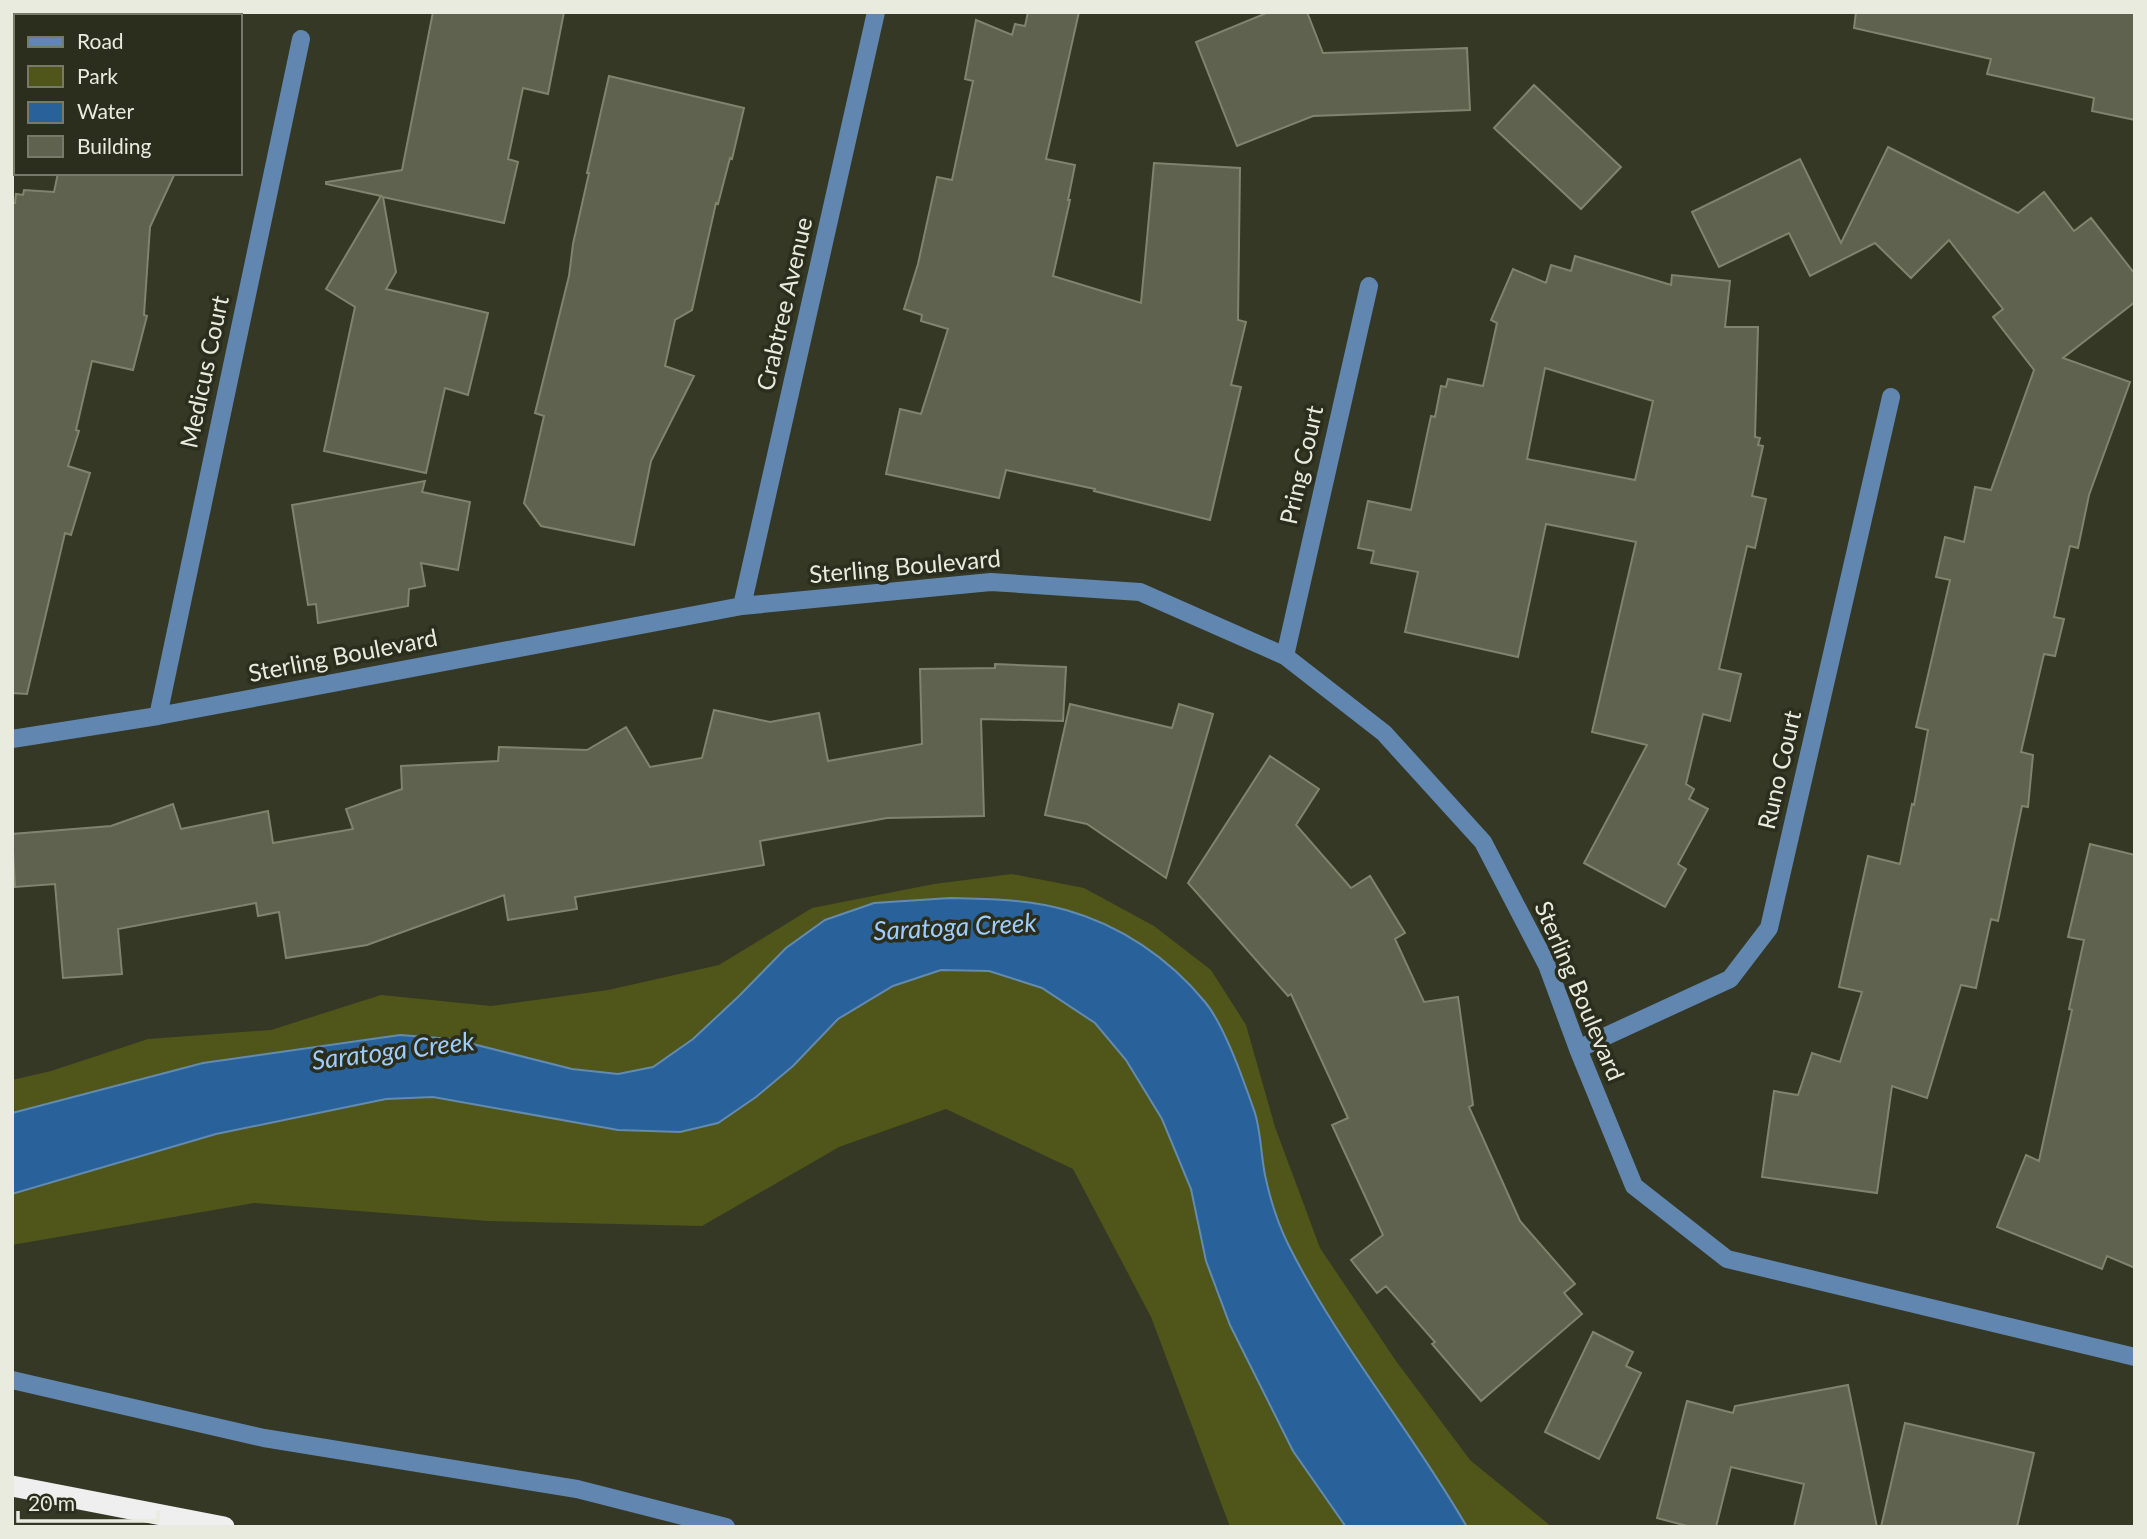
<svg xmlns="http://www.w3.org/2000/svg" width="2147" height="1539" viewBox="0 0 2147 1539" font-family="Lato,sans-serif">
<rect width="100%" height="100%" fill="#353825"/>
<path fill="#505519" d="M 1012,874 L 1084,888 L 1154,926 L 1211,970 L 1246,1025 L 1275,1127 L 1320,1248 L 1396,1361 L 1470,1460 L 1552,1527 L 1230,1527 L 1151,1317 L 1073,1169 L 946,1109 L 839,1147 L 702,1226 L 488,1221 L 254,1203 L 12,1245 L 12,1080 L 51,1071 L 148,1039 L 271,1030 L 381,995 L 491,1006 L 608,990 L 719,965 L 812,908 L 934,884 Z"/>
<path fill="#29629b" stroke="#638baf" stroke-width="2" d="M 950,898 C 989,899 1028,899 1066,910 C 1120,925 1169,958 1205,1002 C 1225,1026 1244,1082 1255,1113 C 1261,1133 1261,1155 1265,1175 C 1270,1199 1278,1224 1289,1246 C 1339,1345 1411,1430 1467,1527 L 1346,1527 L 1293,1451 L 1230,1325 L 1206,1261 L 1191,1189 L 1162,1119 L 1126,1060 L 1095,1023 L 1042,988 L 989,971 L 941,970 L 893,986 L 838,1019 L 793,1066 L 756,1097 L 718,1123 L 680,1132 L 618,1130 L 433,1097 L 386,1099 L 216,1134 L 12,1194 L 12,1113 L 203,1063 L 400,1035 L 453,1039 L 572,1069 L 618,1074 L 653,1067 L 693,1039 L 739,996 L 786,948 L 825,920 L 874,903 Z"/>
<path fill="#5f624e" stroke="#80836e" stroke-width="2" fill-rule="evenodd" d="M 433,12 L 564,12 L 548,94 L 523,88 L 508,159 L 518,162 L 504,223 L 383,197 L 396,272 L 386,289 L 488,313 L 468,395 L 445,388 L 426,473 L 324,451 L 355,307 L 326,289 L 381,196 L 326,184 L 326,182 L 402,170 Z
M 1028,12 L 1079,12 L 1046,159 L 1075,165 L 1068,200 L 1070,200 L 1053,276 L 1141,303 L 1154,163 L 1240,168 L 1238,320 L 1246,322 L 1231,385 L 1241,387 L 1210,520 L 1094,491 L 1095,489 L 1006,470 L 999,498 L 886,474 L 900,409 L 921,414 L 948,329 L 921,321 L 922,315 L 904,309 L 918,264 L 937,177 L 952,180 L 973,81 L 965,79 L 976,20 L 1012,35 L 1015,24 L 1025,26 Z
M 1269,12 L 1307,12 L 1323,53 L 1467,48 L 1470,110 L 1313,116 L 1237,146 L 1196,42 Z
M 1856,12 L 2135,12 L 2135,120 L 2092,111 L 2094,98 L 1987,74 L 1991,59 L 1854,28 Z
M 609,76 L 744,108 L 732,159 L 730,158 L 718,204 L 716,203 L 692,310 L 675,320 L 665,366 L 694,376 L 651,461 L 634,545 L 541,526 L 524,503 L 544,416 L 535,413 L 569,276 L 573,244 L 589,173 L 587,173 Z
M 1534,85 L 1621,167 L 1581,209 L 1494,128 Z
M 1888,147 L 2018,213 L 2044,192 L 2074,231 L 2091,218 L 2135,274 L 2135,302 L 2063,358 L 2130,382 L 2089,495 L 2078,548 L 2070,546 L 2054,617 L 2064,619 L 2055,656 L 2044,654 L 2021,752 L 2033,755 L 2028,807 L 2022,806 L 1998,921 L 1991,919 L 1976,988 L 1961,985 L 1927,1098 L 1892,1086 L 1877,1193 L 1762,1177 L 1774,1091 L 1798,1095 L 1812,1053 L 1840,1062 L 1862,992 L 1839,987 L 1868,856 L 1900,864 L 1912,804 L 1914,805 L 1928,730 L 1916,727 L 1950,580 L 1936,577 L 1945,537 L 1964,542 L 1975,487 L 1991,490 L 2034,370 L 1993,317 L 2003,309 L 1949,240 L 1911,278 L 1875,243 L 1810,276 L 1789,233 L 1719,267 L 1692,212 L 1800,159 L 1841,243 Z
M 58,173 L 175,173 L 150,227 L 144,315 L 147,316 L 133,370 L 92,361 L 76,430 L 79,431 L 68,466 L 90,473 L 71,535 L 65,533 L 27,694 L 12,693 L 12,203 L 15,203 L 16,194 L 23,195 L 24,190 L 54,192 Z
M 1575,256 L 1671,285 L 1672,275 L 1730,281 L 1725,327 L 1758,327 L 1755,437 L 1760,438 L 1758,445 L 1763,446 L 1752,496 L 1766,499 L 1755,548 L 1747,546 L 1719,669 L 1741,674 L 1730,721 L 1703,714 L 1686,784 L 1694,789 L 1689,799 L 1708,809 L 1678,864 L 1686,869 L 1665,907 L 1584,863 L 1647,745 L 1592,732 L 1636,542 L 1546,524 L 1518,657 L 1405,632 L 1418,572 L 1371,563 L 1374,551 L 1358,548 L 1368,501 L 1411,510 L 1431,416 L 1435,417 L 1441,386 L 1446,387 L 1448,379 L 1483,386 L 1497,323 L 1491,320 L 1513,269 L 1546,283 L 1551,265 L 1571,271 ZM 1545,368 L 1653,401 L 1635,480 L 1527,459 Z
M 425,481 L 422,492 L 470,502 L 458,570 L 421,563 L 425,586 L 409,589 L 408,606 L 318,623 L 316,604 L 308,605 L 292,505 Z
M 995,664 L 1066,667 L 1063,721 L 981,719 L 984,816 L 887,818 L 760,841 L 764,865 L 575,897 L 577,909 L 508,920 L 504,895 L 367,945 L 286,958 L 279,912 L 258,916 L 256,903 L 118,929 L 122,974 L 63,978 L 55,884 L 15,887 L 12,834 L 111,826 L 173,804 L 181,829 L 268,811 L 273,843 L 353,829 L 346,809 L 402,789 L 401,766 L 498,761 L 499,747 L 587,750 L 626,727 L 650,767 L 702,758 L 714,710 L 770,722 L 819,713 L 828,761 L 922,744 L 920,669 L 995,668 Z
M 1070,704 L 1172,728 L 1179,704 L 1213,714 L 1166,878 L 1087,824 L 1045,815 Z
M 1270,756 L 1319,789 L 1296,825 L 1351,888 L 1370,876 L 1405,933 L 1395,939 L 1424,1002 L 1458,997 L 1473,1105 L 1469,1107 L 1520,1221 L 1575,1284 L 1564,1293 L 1582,1314 L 1481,1401 L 1432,1344 L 1435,1342 L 1386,1286 L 1377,1293 L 1351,1260 L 1383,1235 L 1332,1125 L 1348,1118 L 1291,994 L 1288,996 L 1188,883 Z
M 2090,844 L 2135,855 L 2135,1268 L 2107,1256 L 2102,1269 L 1997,1227 L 2026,1155 L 2039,1161 L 2072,1010 L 2069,1009 L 2084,940 L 2068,937 Z
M 1593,1332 L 1633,1352 L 1626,1366 L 1641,1373 L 1599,1459 L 1545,1432 Z
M 1848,1385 L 1877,1527 L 1794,1527 L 1804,1484 L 1731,1467 L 1716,1527 L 1691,1527 L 1657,1518 L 1687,1401 L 1733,1413 L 1735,1406 Z
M 1905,1423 L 2034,1453 L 2017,1527 L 1881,1527 Z"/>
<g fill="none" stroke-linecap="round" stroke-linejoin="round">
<path stroke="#6187b0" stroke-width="18" d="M 742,606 L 876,12
M 1285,656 L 1369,286
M 158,716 L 301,39
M 12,739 L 158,716 L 742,606 L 991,582 L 1140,592 L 1285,656 L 1384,733 L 1483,842 L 1547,965 L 1578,1049 L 1634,1186 L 1727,1259 L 2135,1357
M 1578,1049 L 1730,979 L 1769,928 L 1891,397
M 12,1380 L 264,1438 L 577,1489 L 726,1527"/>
<path stroke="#efefef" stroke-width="21" d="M 12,1486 L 224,1527"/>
</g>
<g text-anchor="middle" stroke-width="7" stroke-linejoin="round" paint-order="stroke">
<g font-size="24" fill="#e9ebdf" stroke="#2b2e1c">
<text transform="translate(785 304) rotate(-77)" y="8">Crabtree Avenue</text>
<text transform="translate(205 372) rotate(-78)" y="8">Medicus Court</text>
<text transform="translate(1302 465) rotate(-77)" y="8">Pring Court</text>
<text transform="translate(905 567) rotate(-5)" y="8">Sterling Boulevard</text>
<text transform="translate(343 656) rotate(-11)" y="8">Sterling Boulevard</text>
<text transform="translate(1780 770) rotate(-77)" y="8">Runo Court</text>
<text transform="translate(1579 991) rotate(67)" y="8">Sterling Boulevard</text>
</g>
<g font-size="26" font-style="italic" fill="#9fccfc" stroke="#2b2e1c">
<text transform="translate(955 927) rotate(-3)" y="9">Saratoga Creek</text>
<text transform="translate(393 1051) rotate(-7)" y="9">Saratoga Creek</text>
</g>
</g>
<rect width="2147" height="1539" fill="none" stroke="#e9ebdf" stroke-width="28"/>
<rect x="14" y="14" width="228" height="161" fill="#2b2e1c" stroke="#777a6a" stroke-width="2"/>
<rect x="28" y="37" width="35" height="10" fill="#6187b0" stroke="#777a6a" stroke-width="2"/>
<text x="77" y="49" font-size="21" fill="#e9ebdf">Road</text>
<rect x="28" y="66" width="35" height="21" fill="#505519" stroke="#777a6a" stroke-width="2"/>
<text x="77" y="84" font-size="21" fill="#e9ebdf">Park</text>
<rect x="28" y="102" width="35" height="21" fill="#29629b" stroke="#777a6a" stroke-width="2"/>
<text x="77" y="119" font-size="21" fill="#e9ebdf">Water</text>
<rect x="28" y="136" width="35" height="21" fill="#5f624e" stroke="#777a6a" stroke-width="2"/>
<text x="77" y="154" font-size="21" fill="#e9ebdf">Building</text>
<path d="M18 1511v10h140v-10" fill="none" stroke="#e9ebdf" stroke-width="3.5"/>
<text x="28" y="1511" font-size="21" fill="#e9ebdf" stroke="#2b2e1c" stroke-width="5" paint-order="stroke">20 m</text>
</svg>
